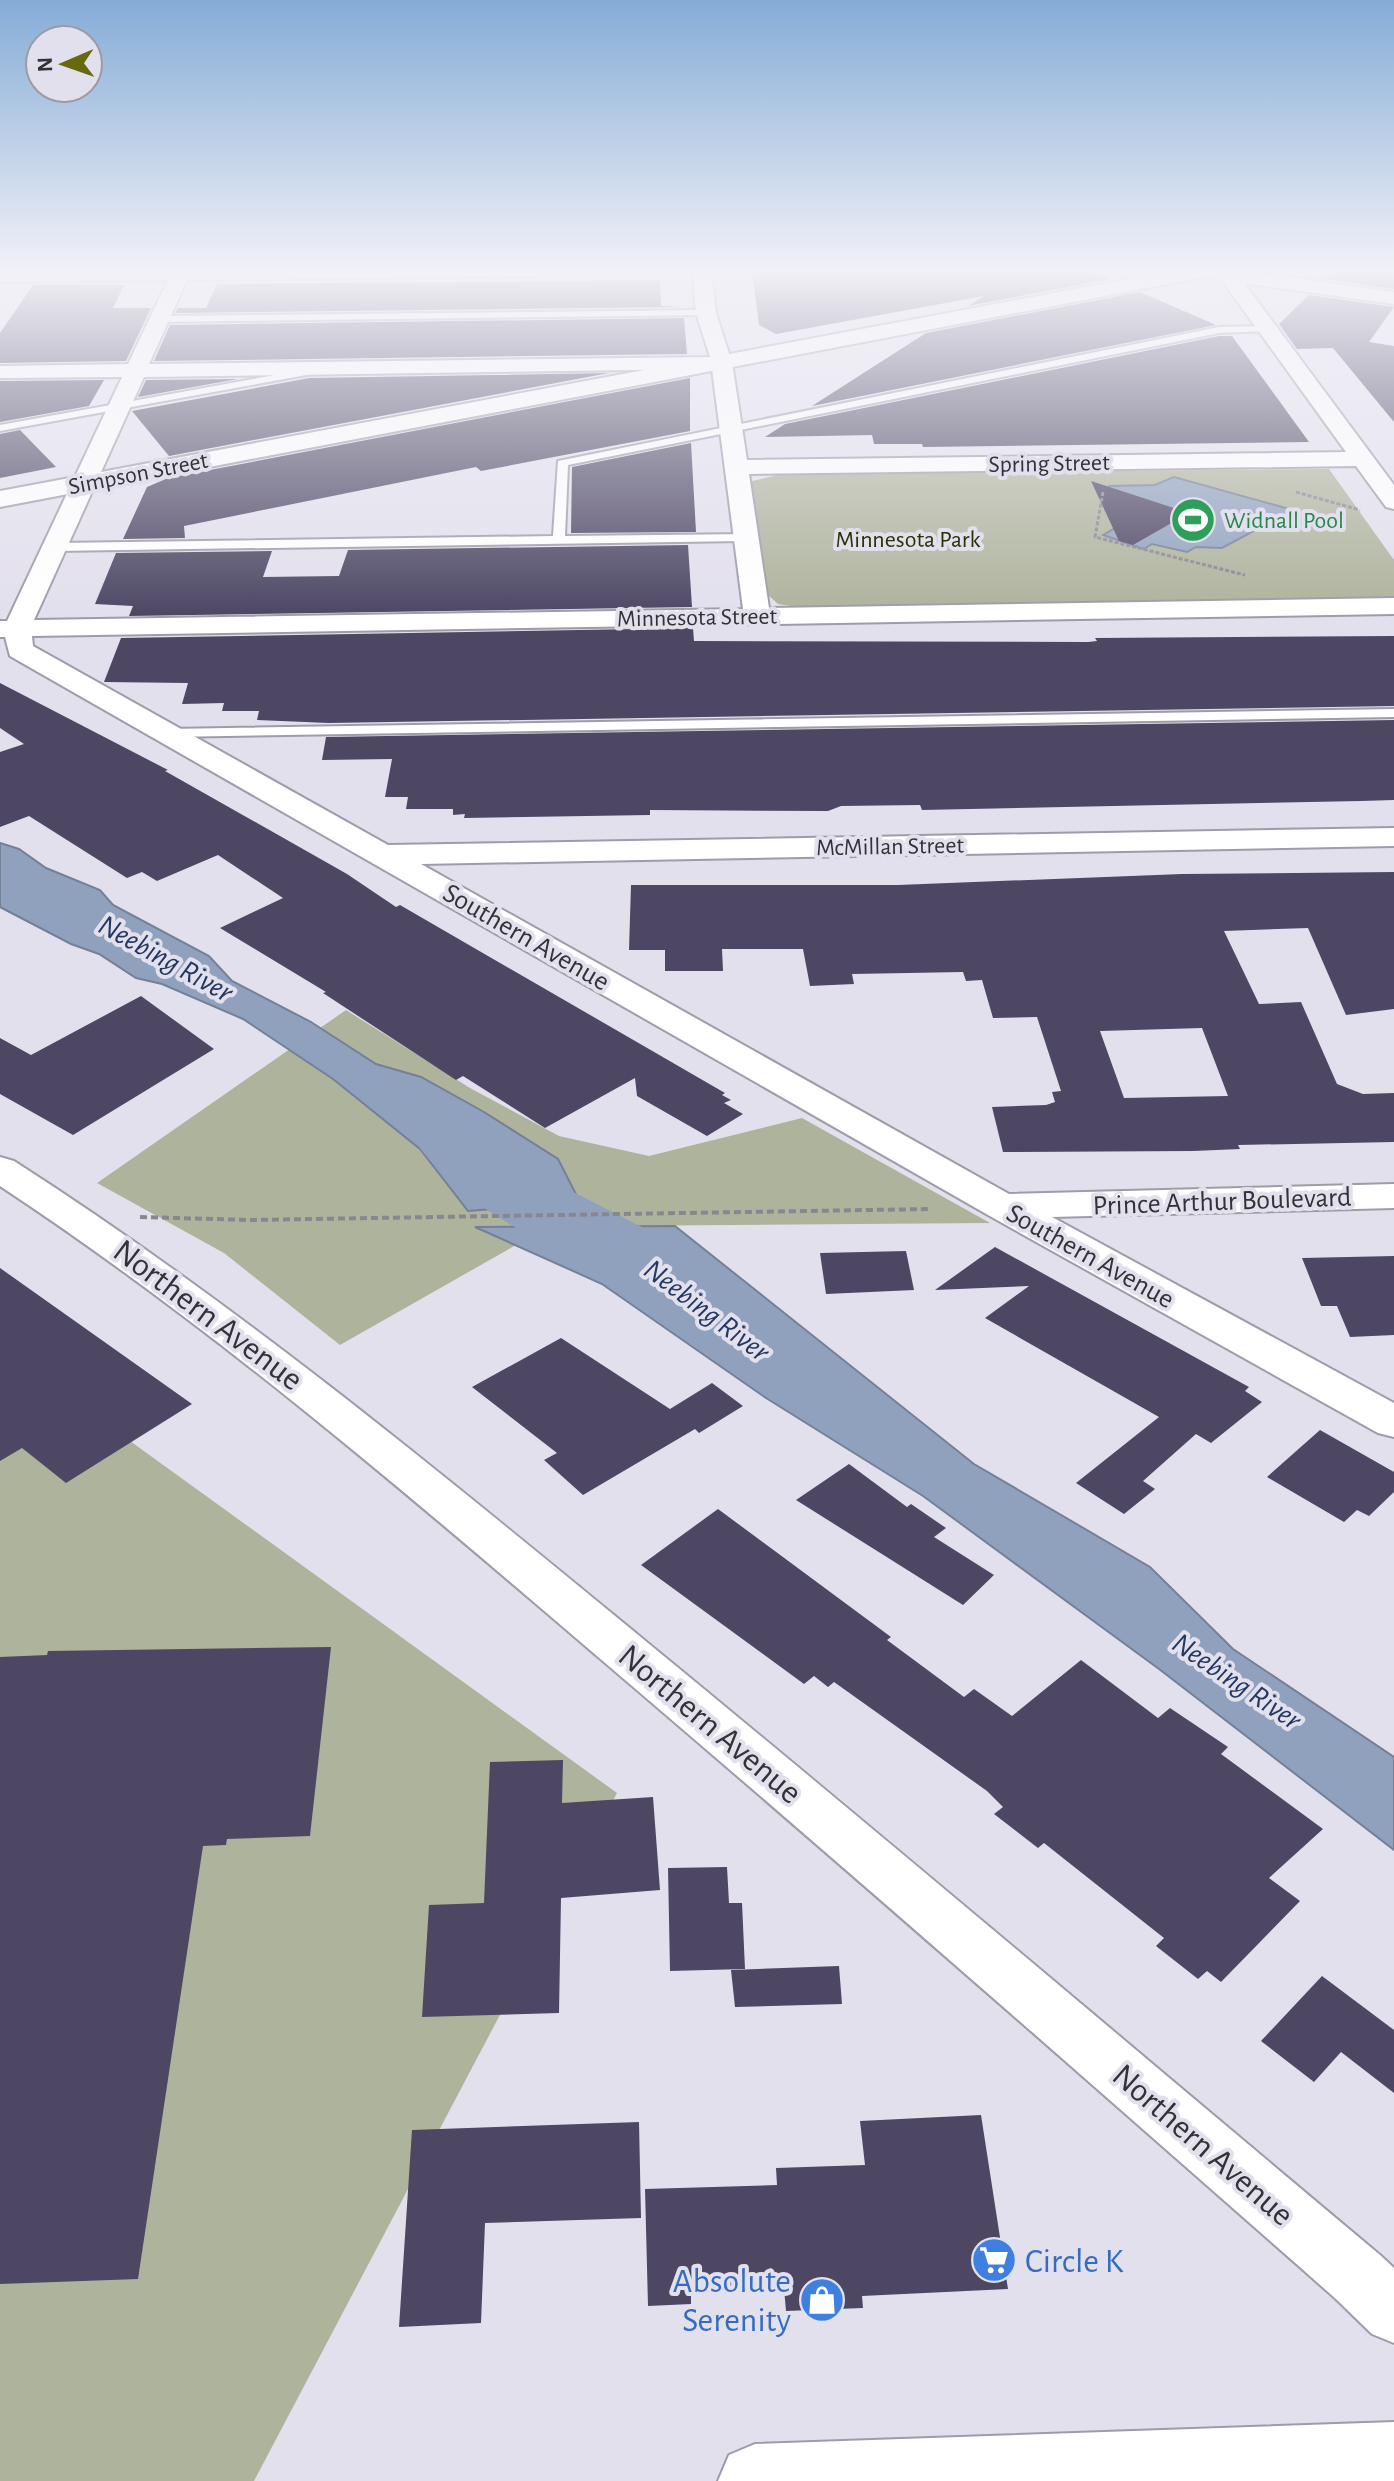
<svg xmlns="http://www.w3.org/2000/svg" width="1394" height="2481" viewBox="0 0 1394 2481" font-family="'Alegreya Sans',sans-serif">
<rect width="100%" height="100%" fill="#e3e0ed"/>
<path fill="#aeb39c" d="M 1329,469 L 1394,560 L 1394,598 L 798,607 L 778,604 L 767,594 L 748,482 L 782,474 Z
M 346,1010 L 470,1088 L 559,1136 L 649,1156 L 802,1118 L 990,1223 L 478,1227 L 516,1245 L 340,1345 L 224,1253 L 97,1183 Z
M 0,1347 L 617,1793 L 254,2481 L 0,2481 Z"/>
<path fill="#90a1be" stroke="#748096" stroke-width="2" d="M 1174,477 L 1293,510 L 1222,548 L 1196,547 L 1187,552 L 1152,544 L 1144,549 L 1103,535 L 1115,528 L 1119,510 L 1109,486 L 1155,485 Z
M 0,843 L 19,849 L 46,868 L 100,890 L 113,905 L 209,956 L 232,981 L 311,1022 L 376,1064 L 421,1077 L 484,1112 L 558,1159 L 580,1202 L 468,1211 L 420,1149 L 333,1079 L 243,1019 L 162,984 L 136,978 L 99,954 L 71,944 L 0,907 Z
M 675,1226 L 974,1464 L 1150,1567 L 1233,1649 L 1394,1757 L 1394,1850 L 1159,1669 L 923,1496 L 766,1398 L 602,1284 L 475,1227 Z"/>
<g fill="none" stroke-linecap="round" stroke-linejoin="round">
<path fill="#90a1be" fill-rule="evenodd" d="M 453,1118 L 480,1125 L 532,1171 L 691,1252 L 704,1262 L 716,1281 L 704,1300 C 676,1307 656,1308 633,1288 C 558,1248 465,1214 415,1141 L 426,1125 Z"/>
</g>
<path fill="#4d4764" fill-rule="evenodd" d="M 891,268 L 1083,268 L 1110,279 L 968,306 L 984,296 L 776,334 L 759,325 L 752,270 Z
M 1336,268 L 1394,268 L 1394,289 L 1325,279 Z
M 660,280 L 661,306 L 683,307 L 175,313 L 178,308 L 206,308 L 217,284 Z
M 33,285 L 124,285 L 113,308 L 151,308 L 126,361 L 0,363 L 0,333 Z
M 1140,292 L 1216,325 L 812,406 L 926,333 Z
M 1309,295 L 1394,307 L 1369,342 L 1394,346 L 1394,422 L 1333,348 L 1297,349 L 1279,324 Z
M 684,318 L 687,354 L 154,361 L 170,325 Z
M 1219,336 L 1232,336 L 1309,442 L 923,447 L 922,444 L 874,444 L 872,435 L 765,437 L 785,424 Z
M 609,373 L 169,456 L 132,411 L 309,378 Z
M 690,378 L 690,431 L 481,471 L 476,467 L 184,526 L 185,538 L 123,539 L 147,487 L 168,478 Z
M 238,379 L 138,397 L 146,380 Z
M 104,380 L 89,406 L 0,422 L 0,381 Z
M 20,430 L 56,467 L 0,478 L 0,434 Z
M 691,443 L 696,532 L 571,533 L 572,467 Z
M 1091,481 L 1189,513 L 1133,545 L 1119,541 Z
M 688,545 L 692,607 L 129,616 L 133,606 L 95,604 L 116,553 L 272,551 L 263,577 L 339,576 L 348,550 Z
M 693,628 L 694,641 L 1088,642 L 1097,641 L 1095,638 L 1394,636 L 1394,706 L 329,723 L 257,720 L 259,711 L 222,711 L 224,703 L 182,704 L 188,683 L 104,682 L 121,638 Z
M 0,683 L 168,770 L 165,771 L 347,874 L 396,907 L 400,905 L 725,1093 L 722,1095 L 731,1100 L 724,1103 L 743,1114 L 707,1136 L 637,1096 L 635,1078 L 545,1128 L 463,1076 L 456,1080 L 323,993 L 326,992 L 220,928 L 283,898 L 218,855 L 157,881 L 142,872 L 127,878 L 29,816 L 0,827 L 0,752 L 24,744 L 0,728 Z
M 1394,720 L 1394,800 L 1361,801 L 922,810 L 920,805 L 841,806 L 828,811 L 650,810 L 650,815 L 464,818 L 465,814 L 453,815 L 453,809 L 406,809 L 408,797 L 385,797 L 392,759 L 322,760 L 326,737 Z
M 1394,872 L 1394,1009 L 1346,1015 L 1308,928 L 1224,931 L 1259,1004 L 1301,1002 L 1337,1084 L 1363,1094 L 1394,1093 L 1394,1142 L 1238,1145 L 1240,1149 L 1193,1151 L 1003,1152 L 992,1107 L 1046,1105 L 1055,1102 L 1052,1092 L 1061,1091 L 1037,1017 L 993,1018 L 982,980 L 966,981 L 963,972 L 852,974 L 854,984 L 810,986 L 803,949 L 722,949 L 723,971 L 665,971 L 665,950 L 629,950 L 631,885 L 898,885 L 1182,874 ZM 1202,1028 L 1228,1096 L 1124,1098 L 1100,1031 Z
M 141,996 L 214,1049 L 73,1135 L 0,1094 L 0,1038 L 31,1055 Z
M 995,1247 L 1249,1387 L 1245,1391 L 1262,1402 L 1211,1443 L 1196,1434 L 1143,1481 L 1155,1489 L 1124,1514 L 1076,1483 L 1159,1417 L 985,1318 L 1029,1286 L 935,1290 Z
M 906,1251 L 914,1290 L 826,1294 L 820,1253 Z
M 1394,1256 L 1394,1335 L 1350,1337 L 1337,1306 L 1321,1306 L 1302,1258 Z
M 0,1268 L 192,1404 L 66,1483 L 22,1448 L 0,1461 Z
M 561,1338 L 670,1409 L 712,1383 L 743,1406 L 699,1433 L 695,1429 L 583,1495 L 544,1460 L 557,1453 L 472,1387 Z
M 1320,1430 L 1394,1472 L 1394,1492 L 1369,1516 L 1357,1510 L 1344,1522 L 1267,1477 Z
M 849,1464 L 907,1507 L 911,1504 L 946,1528 L 934,1537 L 994,1575 L 963,1605 L 796,1500 Z
M 718,1509 L 891,1637 L 887,1640 L 964,1697 L 974,1689 L 1012,1716 L 1081,1660 L 1158,1718 L 1170,1708 L 1228,1747 L 1221,1754 L 1323,1829 L 1269,1878 L 1300,1901 L 1221,1982 L 1207,1971 L 1198,1979 L 1156,1946 L 1164,1938 L 1044,1843 L 1038,1848 L 994,1814 L 1003,1807 L 987,1791 L 834,1682 L 828,1687 L 814,1676 L 804,1684 L 641,1565 Z
M 331,1647 L 310,1836 L 227,1839 L 226,1845 L 203,1846 L 138,2279 L 0,2284 L 0,1657 L 47,1655 L 48,1651 Z
M 563,1760 L 562,1803 L 653,1797 L 660,1890 L 561,1898 L 559,2013 L 422,2017 L 429,1905 L 484,1903 L 490,1762 Z
M 727,1867 L 729,1903 L 742,1903 L 745,1969 L 670,1971 L 668,1868 Z
M 839,1966 L 842,2004 L 735,2007 L 731,1970 Z
M 1322,1976 L 1394,2030 L 1394,2093 L 1341,2052 L 1314,2082 L 1261,2041 Z
M 981,2115 L 1008,2289 L 862,2296 L 863,2308 L 786,2311 L 784,2288 L 691,2291 L 691,2304 L 648,2306 L 645,2189 L 777,2185 L 776,2168 L 865,2165 L 860,2121 Z
M 639,2122 L 641,2218 L 485,2223 L 481,2323 L 399,2327 L 412,2130 Z"/>
<g fill="none" stroke-linecap="round" stroke-linejoin="round">
<g stroke="#9f9ba8" stroke-width="4">
<path id="service" d="M 706,310 L 710,315 L 161,322 L 156,319 L 161,316 Z
M 1267,326 L 1271,331 L 1219,333 L 568,465 L 565,536 L 749,534 L 749,540 L 745,541 L 56,551 L 50,547 L 56,543 L 553,536 L 558,461 L 1219,327 Z
M 319,367 L 323,368 L 323,372 L 0,431 L 0,425 Z
M 1394,709 L 1394,717 L 169,737 L 162,733 L 169,729 Z"/>
</g>
<g stroke="#9f9ba8" stroke-width="4">
<path id="minor" d="M 174,268 L 711,268 L 716,313 L 732,363 L 747,460 L 1346,452 L 1221,279 L 1199,270 L 1223,268 L 1394,292 L 1394,304 L 1244,283 L 1394,485 L 1394,509 L 1386,507 L 1356,466 L 749,474 L 769,608 L 1394,598 L 1394,614 L 32,636 L 33,646 L 388,845 L 1394,828 L 1394,846 L 421,864 L 1009,1194 L 1394,1184 L 1394,1208 L 1052,1217 L 1394,1403 L 1394,1437 L 1378,1433 L 988,1215 L 10,656 L 5,637 L 0,637 L 0,621 L 7,621 L 122,377 L 0,378 L 0,366 L 128,364 L 168,280 L 0,282 L 0,270 ZM 693,274 L 696,313 L 710,357 L 149,364 L 187,280 ZM 712,369 L 743,609 L 34,620 L 144,377 Z
M 0,1157 L 14,1161 C 234,1302 435,1468 637,1634 C 887,1839 1133,2048 1380,2255 L 1394,2268 L 1394,2343 L 1372,2334 L 1336,2299 C 1091,2083 846,1868 597,1656 C 404,1491 212,1326 0,1186 Z"/>
</g>
<g stroke="#9f9ba8" stroke-width="4">
<path id="secondary" d="M 1187,268 L 1230,268 L 1220,274 L 0,507 L 0,491 Z
M 1394,2422 L 1394,2481 L 718,2481 L 729,2455 L 755,2444 Z"/>
</g>
<path stroke="#88868f" stroke-width="3" stroke-dasharray="4 2" stroke-linecap="butt" d="M 1103,492 L 1095,537 L 1245,575
M 1296,492 L 1360,510"/>
<path stroke="#88868f" stroke-width="4" stroke-dasharray="7 4" stroke-linecap="butt" d="M 140,1217 L 249,1220 L 930,1209"/>
<use href="#service" fill="#fff" fill-rule="evenodd"/>
<use href="#minor" fill="#fff" fill-rule="evenodd"/>
<use href="#secondary" fill="#fff" fill-rule="evenodd"/>
</g>
<linearGradient id="sky" x2="0" y2="1"><stop stop-color="#85acd7"/><stop offset="0.44" stop-color="#f2f1f7"/><stop offset="1" stop-color="#f2f1f7" stop-opacity="0"/></linearGradient>
<rect width="1394" height="615" fill="url(#sky)"/>
<defs>
<g id="stadium-disc" transform="scale(2.3)"><circle r="9.5" fill="#2e9e5b" stroke="#e3e0ed"/><path d="M0-5a6.5 5 0 1 0 0 10a6.5 5 0 1 0 0-10ZM-3.5-1.8h7v3.6h-7Z" fill="#fff"/></g>
<g id="supermarket-disc" transform="scale(2.3)"><circle r="9.5" fill="#3f7fe0" stroke="#e3e0ed"/><path d="M-6-5.5h2.5l.6 2H6L4.5 2H-2.5L-4.4-4H-6ZM-1.5 3.2a1.3 1.3 0 1 0 .1 0ZM3 3.2a1.3 1.3 0 1 0 .1 0Z" fill="#fff"/></g>
<g id="shop-disc" transform="scale(2.3)"><circle r="9.5" fill="#3f7fe0" stroke="#e3e0ed"/><path d="M-5-2.5h2.3a2.7 3.5 0 0 1 5.4 0H5L5.5 6h-11ZM-1.5-2.5h3a1.5 2.3 0 0 0-3 0Z" fill="#fff"/></g>
</defs>
<g fill-rule="evenodd">
<use href="#stadium-disc" x="1193" y="520"/>
<use href="#supermarket-disc" x="994" y="2260"/>
<use href="#shop-disc" x="822" y="2300"/>
</g>
<g text-anchor="middle" stroke-width="8" stroke-linejoin="round" paint-order="stroke">
<g font-size="24" fill="#333237" stroke="#e3e0ed">
<text transform="translate(1049 463) rotate(-1)" y="8">Spring Street</text>
<text transform="translate(138 473) rotate(-11)" y="8">Simpson Street</text>
<text transform="translate(697 617) rotate(-1)" y="8">Minnesota Street</text>
<text transform="translate(890 846) rotate(-1)" y="8">McMillan Street</text>
</g>
<g font-size="24" fill="#27864d" stroke="#e3e0ed" text-anchor="start">
<text x="1224" y="528">Widnall Pool</text>
</g>
<g font-size="24" fill="#2a3005" stroke="#e3e0ed">
<text x="908" y="547">Minnesota Park</text>
</g>
<g font-size="28" fill="#333237" stroke="#e3e0ed">
<text transform="translate(527 936) rotate(30)" y="10">Southern Avenue</text>
<text transform="translate(1222 1200) rotate(-2)" y="10">Prince Arthur Boulevard</text>
<text transform="translate(1091 1255) rotate(29)" y="10">Southern Avenue</text>
</g>
<g font-size="30" font-style="italic" fill="#233962" stroke="#e3e0ed">
<text transform="translate(166 958) rotate(29)" y="10">Neebing River</text>
<text transform="translate(707 1310) rotate(37)" y="10">Neebing River</text>
<text transform="translate(1237 1681) rotate(34)" y="10">Neebing River</text>
</g>
<g font-size="34" fill="#333237" stroke="#e3e0ed">
<text transform="translate(209 1314) rotate(37)" y="12">Northern Avenue</text>
<text transform="translate(711 1723) rotate(40)" y="12">Northern Avenue</text>
<text transform="translate(1204 2144) rotate(41)" y="12">Northern Avenue</text>
</g>
<g font-size="34" fill="#366cbe" stroke="#e3e0ed" text-anchor="start">
<text x="1025" y="2272">Circle K</text>
<text x="791" y="2292" text-anchor="end">Absolute<tspan x="791" dy="39">Serenity</tspan></text>
</g>
</g>
<g transform="translate(64 64) rotate(268)"><circle r="38" fill="#e3e0ed" stroke="#9d9aa4" stroke-width="2"/>
<path d="M0-6L14 30L0 20L-14 30Z" fill="#646a0d"/>
<text y="-12" font-size="22" font-weight="bold" text-anchor="middle" fill="#333237">N</text>
</g>
</svg>
